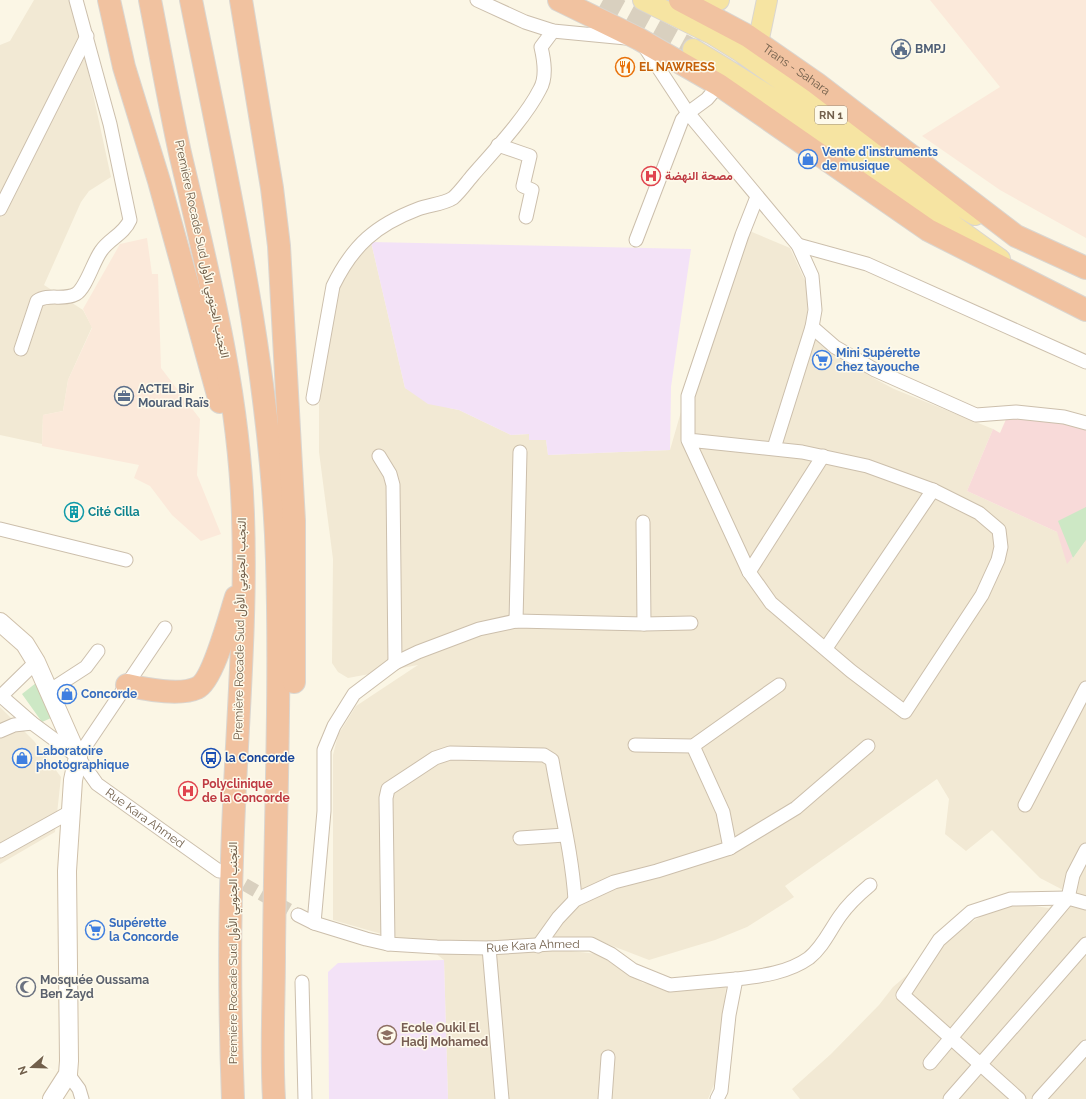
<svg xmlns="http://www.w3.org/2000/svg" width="1086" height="1099" viewBox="0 0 1086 1099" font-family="Raleway,Vazirmatn,sans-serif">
<rect width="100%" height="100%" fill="#fbf6e5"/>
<path fill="#f2e9d4" d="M 34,0 L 70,0 L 80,34 L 111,177 L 89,191 L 81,202 L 44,285 L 83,310 L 92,327 L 68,380 L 63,411 L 43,415 L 42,444 L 0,435 L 0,45 L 10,41 Z
M 740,227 L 790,248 L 808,287 L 807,328 L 832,349 L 868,375 L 894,389 L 993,429 L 967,491 L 1057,532 L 1073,558 L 1086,540 L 1086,1099 L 800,1099 L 792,1089 L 831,1054 L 879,1005 L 893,987 L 962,928 L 991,910 L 1019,904 L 1049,908 L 1065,891 L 1040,878 L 992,830 L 966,851 L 945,834 L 949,799 L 937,779 L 785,886 L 794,897 L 747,927 L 715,940 L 649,960 L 605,943 L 554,949 L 597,954 L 643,983 L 678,989 L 726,986 L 721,1047 L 715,1082 L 708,1099 L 448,1099 L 444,960 L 420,941 L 385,935 L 333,920 L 333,755 L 338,735 L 356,706 L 418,665 L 348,678 L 338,672 L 332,663 L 333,559 L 319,452 L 319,405 L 338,282 L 371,242 L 405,388 L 449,408 L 459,410 L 511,435 L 529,434 L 546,440 L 548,455 L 670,450 L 710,311 Z
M 0,707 L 34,741 L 61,777 L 55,832 L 0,864 Z"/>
<path fill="#fbe9da" d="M 930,0 L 1086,0 L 1086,238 L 1000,190 L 922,136 L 1000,87 Z
M 147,238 L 152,274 L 158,274 L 161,368 L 200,419 L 197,475 L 221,534 L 201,541 L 172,515 L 150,486 L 134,478 L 139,465 L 42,446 L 43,415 L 63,411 L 68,380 L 92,328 L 83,309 L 120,244 Z"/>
<path fill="#f3e2f7" d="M 371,242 L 691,249 L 671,387 L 670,450 L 548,455 L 546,440 L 529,440 L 529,434 L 511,435 L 459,410 L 428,404 L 405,388 Z
M 444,960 L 448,1099 L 329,1099 L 328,972 L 338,963 Z"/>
<path fill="#f8dad9" d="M 1007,417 L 1086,426 L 1086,540 L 1067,564 L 1057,532 L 967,491 L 993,429 L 1000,433 Z"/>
<path fill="#cde8c5" d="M 1086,507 L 1086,540 L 1073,558 L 1058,521 Z
M 36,683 L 51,718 L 42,722 L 22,694 Z"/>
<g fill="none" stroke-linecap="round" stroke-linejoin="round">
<path stroke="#d9d0bf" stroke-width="13" stroke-dasharray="13 6" stroke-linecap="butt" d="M 228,875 L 298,915"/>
<path stroke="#d9d0bf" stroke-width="20" stroke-dasharray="20 10" stroke-linecap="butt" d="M 603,0 L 693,49"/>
<g stroke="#ccbfac" stroke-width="15">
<g id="street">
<path d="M 477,0 L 525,22 L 553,31 L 626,38"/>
<path d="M 644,46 L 688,113 L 798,245 L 812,276 L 815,310 L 812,327 L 774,448"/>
<path d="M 498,145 L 530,156 L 523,186 L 532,190 L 526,217"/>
<path d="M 0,209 L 87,36"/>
<path d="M 636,240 L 682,120 L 688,113 L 707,99 L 719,85"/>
<path d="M 798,245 L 867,264 L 1086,362"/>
<path d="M 812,327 L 835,347 L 875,370 L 976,415 L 1016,412 L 1064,417 L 1086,423"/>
<path d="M 21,349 L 37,301 C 48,293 64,301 76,294 C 86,288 93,262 101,251 C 109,239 124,234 130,220 L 110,124 L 76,0"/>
<path d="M 313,398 L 333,286 C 353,245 376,225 418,209 C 428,205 444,204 453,198 C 460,192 467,182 473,175 C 494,151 526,117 540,89 C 547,77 544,60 541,47 L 553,31"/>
<path d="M 688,440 L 802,452 L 867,466 L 933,490 L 979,513 L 999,530 L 1001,547 L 998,560 L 982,595 L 905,712 L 851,671 L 771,603 L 749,572 L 688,440 L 688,396 L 742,235 L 757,197"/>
<path d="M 379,456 L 390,474 L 393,485 L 395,663"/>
<path d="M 643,522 L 644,624"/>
<path d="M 0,529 L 126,560"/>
<path d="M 749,572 L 823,456"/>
<path d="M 516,621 L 520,452"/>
<path d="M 826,648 L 933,490"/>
<path d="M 49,691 L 86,667 L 98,651"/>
<path id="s1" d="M 1,696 L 32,723 L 78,757 L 97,784 L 219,871"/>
<path d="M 0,697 L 36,662"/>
<path d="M 0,731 L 14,725 L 32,723"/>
<path d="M 635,745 L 693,746 L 779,685"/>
<path d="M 693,746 L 723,812 L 730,848"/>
<path d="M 78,757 L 165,628"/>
<path d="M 1025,805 L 1086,688"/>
<path d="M 520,838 L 565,835"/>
<path d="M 0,851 L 70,812"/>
<path id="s2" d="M 298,915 L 314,923 L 366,939 L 388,944 L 437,947 L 489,948 L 552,944 L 591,944 L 611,954 L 633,970 L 670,985 L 736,979 L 729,1015 L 721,1091 L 717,1099"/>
<path d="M 314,923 L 324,811 L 324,750 L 334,726 L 354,694 L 395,663 L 418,652 L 479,629 L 516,621 L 644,624 L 691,623"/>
<path d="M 388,944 L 386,798 L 388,789 L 435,758 L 450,753 L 544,755 L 552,760 C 560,807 572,853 575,900"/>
<path d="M 538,946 L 558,918 L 575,900 L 614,882 L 657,871 L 730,848 L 796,808 L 868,746"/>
<path d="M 489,948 L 502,1099"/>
<path d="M 736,979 C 761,976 788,973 809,958 C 823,947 830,930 840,916 C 849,903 858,895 870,885"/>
<path d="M 302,982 L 305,1099"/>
<path d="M 930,1063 L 1068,898 L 1073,875 L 1086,850"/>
<path d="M 68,1074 L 79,1089 L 82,1099"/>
<path d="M 605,1099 L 608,1057"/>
<path d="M 950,1099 L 1086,944"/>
<path d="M 1019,1099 L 903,995 L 939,940 L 971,912 L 1011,899 L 1068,898 L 1086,903"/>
<path d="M 1039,1099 L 1086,1047"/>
</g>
</g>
<g stroke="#cfc0aa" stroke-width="20">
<path id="secondary" d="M 0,622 L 25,644 L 36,662 L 78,757 L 73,780 L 67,871 L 69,1061 L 68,1074 L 52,1099"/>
</g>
<g stroke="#dad6d0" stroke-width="22">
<path id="primary" d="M 643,0 L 712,34 L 741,52 L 955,203 L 975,215
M 692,6 L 719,0
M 758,43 L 767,0
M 693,49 C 800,112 900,187 1000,259"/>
</g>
<g stroke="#dad6d0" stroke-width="24">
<g id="highway">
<path d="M 109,0 L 124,67 L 159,181 L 220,402"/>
<path d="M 150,0 C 160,51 169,102 180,153 C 208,272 239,391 243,515 C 247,630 235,745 232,860 C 229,939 230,1020 233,1099"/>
<path d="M 191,0 C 228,185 271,370 277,560 C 281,691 275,823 274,954 C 274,1002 271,1051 274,1099"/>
<path d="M 241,0 L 272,188 L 279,246 L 294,521 L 294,682"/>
<path d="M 559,0 L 639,39 L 719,85 L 928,230 L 1086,310"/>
<path id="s3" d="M 680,0 L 748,36 L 816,83 L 1016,236 L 1086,268"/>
<path d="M 127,685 C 144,689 180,696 197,688 C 213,681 230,615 236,597"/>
</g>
</g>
<use href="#street" stroke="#fff" stroke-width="13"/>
<use href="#secondary" stroke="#fff" stroke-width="18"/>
<use href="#primary" stroke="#f6e4a2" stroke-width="20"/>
<use href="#highway" stroke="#f1c2a0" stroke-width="22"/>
</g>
<defs>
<g id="civic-ring" transform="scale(1)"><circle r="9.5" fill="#fefaeb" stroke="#5c6f8a" stroke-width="1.5"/><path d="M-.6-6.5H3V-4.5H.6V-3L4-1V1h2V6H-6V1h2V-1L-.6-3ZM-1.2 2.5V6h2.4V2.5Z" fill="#5c6f8a"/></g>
<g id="restaurant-ring" transform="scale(1)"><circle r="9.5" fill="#fefaeb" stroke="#e8710a" stroke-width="1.5"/><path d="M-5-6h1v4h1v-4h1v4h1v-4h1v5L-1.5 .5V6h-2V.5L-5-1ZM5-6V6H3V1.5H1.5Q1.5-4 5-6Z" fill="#e8710a"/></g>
<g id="shop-ring" transform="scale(1)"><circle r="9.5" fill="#fefaeb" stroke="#3f7fe0" stroke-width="1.5"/><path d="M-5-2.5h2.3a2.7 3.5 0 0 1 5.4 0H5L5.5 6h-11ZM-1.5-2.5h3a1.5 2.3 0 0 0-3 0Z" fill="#3f7fe0"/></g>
<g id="hospital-ring" transform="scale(1)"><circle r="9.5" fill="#fefaeb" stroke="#e0444e" stroke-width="1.5"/><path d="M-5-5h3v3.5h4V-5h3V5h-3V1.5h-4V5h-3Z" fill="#e0444e"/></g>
<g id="supermarket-ring" transform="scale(1)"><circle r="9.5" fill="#fefaeb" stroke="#3f7fe0" stroke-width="1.5"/><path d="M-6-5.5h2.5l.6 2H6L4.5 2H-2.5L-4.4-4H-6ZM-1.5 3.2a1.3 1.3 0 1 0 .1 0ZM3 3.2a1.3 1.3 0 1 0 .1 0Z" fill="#3f7fe0"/></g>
<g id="office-ring" transform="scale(1)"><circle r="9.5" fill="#fefaeb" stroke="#5c6f8a" stroke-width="1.5"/><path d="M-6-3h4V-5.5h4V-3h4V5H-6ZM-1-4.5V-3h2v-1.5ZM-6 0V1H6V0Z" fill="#5c6f8a"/></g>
<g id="building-ring" transform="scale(1)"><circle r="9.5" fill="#fefaeb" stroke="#0f9aa8" stroke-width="1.5"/><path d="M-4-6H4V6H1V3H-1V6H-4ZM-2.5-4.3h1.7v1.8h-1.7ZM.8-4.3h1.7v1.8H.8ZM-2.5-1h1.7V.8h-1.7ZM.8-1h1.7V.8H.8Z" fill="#0f9aa8"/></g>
<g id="bus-ring" transform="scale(1)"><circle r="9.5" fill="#fefaeb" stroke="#1a4fb4" stroke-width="1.5"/><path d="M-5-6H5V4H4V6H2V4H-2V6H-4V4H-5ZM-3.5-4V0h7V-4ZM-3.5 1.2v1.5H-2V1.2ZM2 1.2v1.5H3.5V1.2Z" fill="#1a4fb4"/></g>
<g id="mosque-ring" transform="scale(1)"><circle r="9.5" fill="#fefaeb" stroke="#6b7280" stroke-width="1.5"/><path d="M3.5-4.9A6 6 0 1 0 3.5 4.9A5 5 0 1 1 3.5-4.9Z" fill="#6b7280"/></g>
<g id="school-ring" transform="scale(1)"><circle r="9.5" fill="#fefaeb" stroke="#8d6e63" stroke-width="1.5"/><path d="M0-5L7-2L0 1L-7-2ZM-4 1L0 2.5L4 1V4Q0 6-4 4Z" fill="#8d6e63"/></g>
</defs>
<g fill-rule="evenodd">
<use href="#civic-ring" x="901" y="49"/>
<use href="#restaurant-ring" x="625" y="67"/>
<use href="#shop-ring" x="808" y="159"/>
<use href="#hospital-ring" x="651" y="176"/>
<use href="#supermarket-ring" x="822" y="360"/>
<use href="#office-ring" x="124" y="396"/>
<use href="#building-ring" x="74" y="512"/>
<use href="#shop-ring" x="67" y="694"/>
<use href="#shop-ring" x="22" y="758"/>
<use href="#bus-ring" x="211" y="758"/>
<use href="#hospital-ring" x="188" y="791"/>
<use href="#supermarket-ring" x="95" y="930"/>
<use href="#mosque-ring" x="26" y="987"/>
<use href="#school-ring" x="387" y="1035"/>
</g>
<g text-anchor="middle" stroke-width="3" stroke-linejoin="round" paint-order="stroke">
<rect fill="#fefaeb" stroke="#9c8e7c" stroke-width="1" x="815" y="106" width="32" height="18" rx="3"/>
<g font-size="11" font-weight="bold" fill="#72604c">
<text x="831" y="119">RN 1</text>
</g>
<g font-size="12" font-weight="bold" fill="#4e5e75" stroke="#fefaeb" text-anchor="start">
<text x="915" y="53">BMPJ</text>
<text x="138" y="393">ACTEL Bir<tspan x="138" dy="14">Mourad Raïs</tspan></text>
</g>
<g font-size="12" font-weight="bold" fill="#c56008" stroke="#fefaeb" text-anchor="start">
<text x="639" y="71">EL NAWRESS</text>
</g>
<g font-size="12" fill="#72604c" stroke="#fefaeb">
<text dy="4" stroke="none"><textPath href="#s3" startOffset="136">Trans - Sahara</textPath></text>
<text transform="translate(202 249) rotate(78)" y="4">Première Rocade Sud التجنب الجنوبي الأول</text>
<text transform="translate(240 629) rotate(-89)" y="4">Première Rocade Sud التجنب الجنوبي الأول</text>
<text dy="4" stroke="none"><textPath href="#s1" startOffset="190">Rue Kara Ahmed</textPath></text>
<text dy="4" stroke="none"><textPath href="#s2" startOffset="240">Rue Kara Ahmed</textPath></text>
<text transform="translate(233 953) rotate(-90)" y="4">Première Rocade Sud التجنب الجنوبي الأول</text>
</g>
<g font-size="12" font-weight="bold" fill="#366cbe" stroke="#fefaeb" text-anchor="start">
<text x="822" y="156">Vente d'instruments<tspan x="822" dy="14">de musique</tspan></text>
<text x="836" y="357">Mini Supérette<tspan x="836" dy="14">chez tayouche</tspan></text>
<text x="81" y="698">Concorde</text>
<text x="36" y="755">Laboratoire<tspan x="36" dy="14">photographique</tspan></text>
<text x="109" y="927">Supérette<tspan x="109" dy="14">la Concorde</tspan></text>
</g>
<g font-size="12" font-weight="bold" fill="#be3a42" stroke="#fefaeb" text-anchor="start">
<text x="665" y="180">مصحة النهضة</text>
<text x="202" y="788">Polyclinique<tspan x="202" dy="14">de la Concorde</tspan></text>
</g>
<g font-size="12" font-weight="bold" fill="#0d838f" stroke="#fefaeb" text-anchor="start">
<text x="88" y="516">Cité Cilla</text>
</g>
<g font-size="12" font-weight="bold" fill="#164399" stroke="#fefaeb" text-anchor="start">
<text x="225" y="762">la Concorde</text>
</g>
<g font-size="12" font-weight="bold" fill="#5b616d" stroke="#fefaeb" text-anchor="start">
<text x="40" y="984">Mosquée Oussama<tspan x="40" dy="14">Ben Zayd</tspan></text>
</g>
<g font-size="12" font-weight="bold" fill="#785e54" stroke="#fefaeb" text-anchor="start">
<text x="401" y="1032">Ecole Oukil El<tspan x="401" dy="14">Hadj Mohamed</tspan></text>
</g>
</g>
<g transform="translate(32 1067) rotate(250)" stroke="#fefaeb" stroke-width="3" paint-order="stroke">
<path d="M0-3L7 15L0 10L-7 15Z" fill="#72604c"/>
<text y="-6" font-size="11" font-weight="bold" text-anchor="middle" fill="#72604c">N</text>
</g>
</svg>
